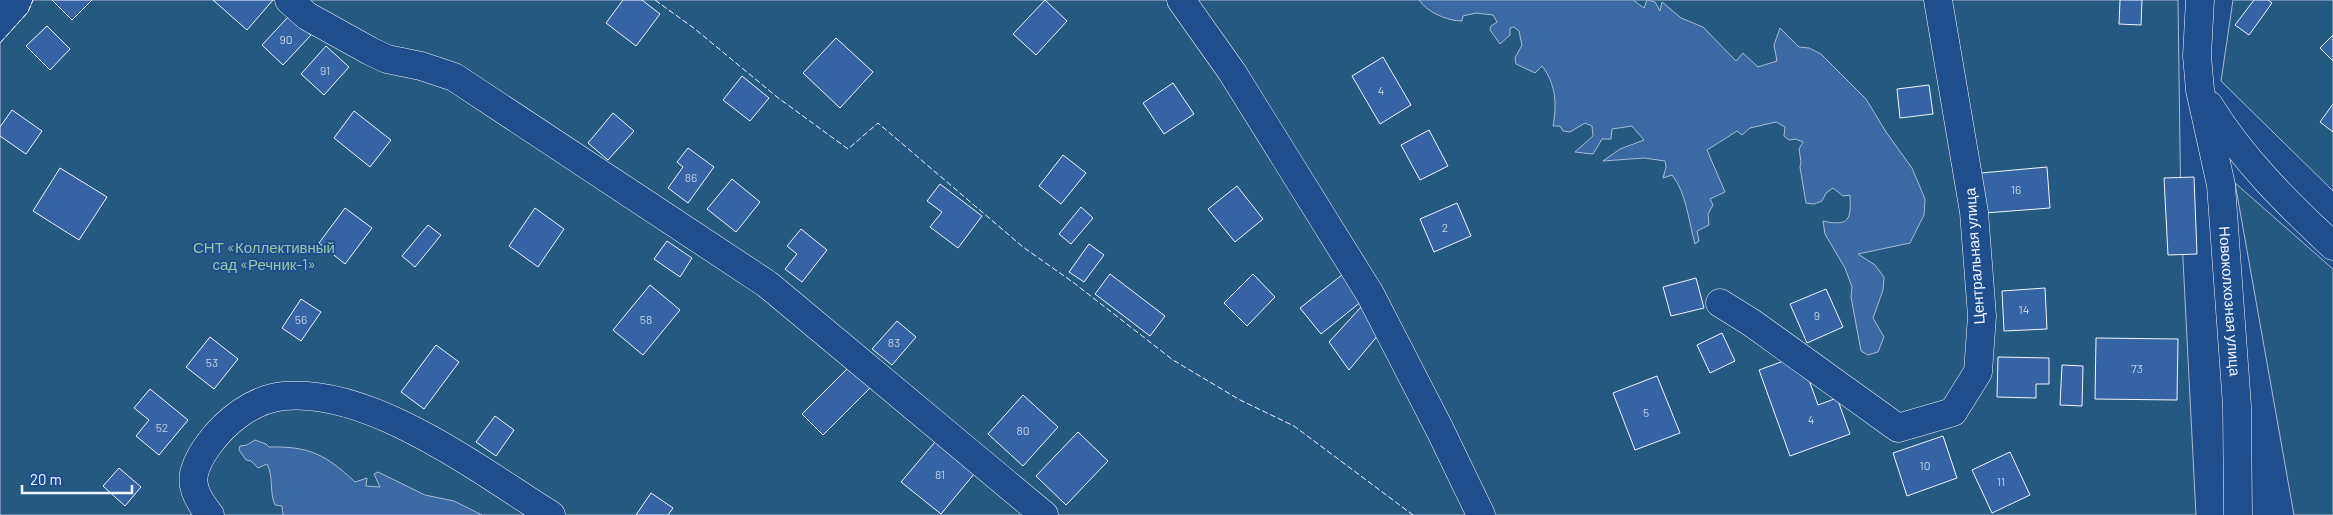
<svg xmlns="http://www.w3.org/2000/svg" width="2333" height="515" viewBox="0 0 2333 515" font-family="Barlow,sans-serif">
<rect width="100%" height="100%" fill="#1f4e8c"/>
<path fill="#245a82" stroke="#a8bbd7" d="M 33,0 L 2178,0 L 2181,220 L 2196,515 L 0,515 L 0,43 L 28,12 Z
M 2233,0 L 2333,0 L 2333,191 L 2221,81 Z
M 2235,183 L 2333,269 L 2333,515 L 2294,515 Z"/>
<path fill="#3b69a3" stroke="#a8bbd7" d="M 1419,0 L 1633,0 L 1644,8 L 1647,0 L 1655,2 L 1660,11 L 1662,2 L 1681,18 L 1703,27 L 1736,61 L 1743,53 L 1758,67 L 1777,61 L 1774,45 L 1780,28 L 1799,47 L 1809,48 L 1821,54 L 1866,99 L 1886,132 L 1912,168 L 1925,199 L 1924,215 L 1910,243 L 1858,254 L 1875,265 L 1884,277 L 1883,290 L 1873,318 L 1884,337 L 1878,352 L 1868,355 L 1861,351 L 1851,297 L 1852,287 L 1845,268 L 1825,234 L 1823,221 C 1850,227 1851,219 1850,195 L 1843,196 L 1833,188 L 1826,193 L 1822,201 L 1814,204 L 1806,203 L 1800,167 L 1801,162 L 1799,149 L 1803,142 L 1796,139 L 1789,140 L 1784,136 L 1785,127 L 1776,122 L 1750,128 L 1742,135 L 1737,131 L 1707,150 L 1725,192 L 1710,199 L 1713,205 L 1708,214 L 1709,225 L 1697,231 L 1699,241 L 1695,244 C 1689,223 1686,191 1672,175 L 1663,178 L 1666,167 L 1665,161 L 1644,158 L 1603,161 L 1620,149 L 1644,140 L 1632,126 L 1612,129 L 1611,139 L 1602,139 L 1593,154 L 1575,152 L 1593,136 L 1592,126 L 1585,123 L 1570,132 L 1563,131 L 1560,126 L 1553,126 C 1557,104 1556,84 1542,66 L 1535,73 L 1516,64 L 1515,58 L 1522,45 L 1519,31 L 1514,27 L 1510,28 L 1510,35 L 1500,44 L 1490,30 L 1491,26 L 1497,22 L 1493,15 L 1476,13 L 1463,16 L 1462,21 C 1447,21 1427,12 1419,0 Z
M 255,440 L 266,444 L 269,447 C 310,446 326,455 355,482 L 367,478 L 366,486 L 380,487 L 374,474 L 378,472 L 425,495 L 454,501 L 482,515 L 283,515 L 282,506 L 275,505 C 269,492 274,477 267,464 L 258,468 L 251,461 L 246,460 L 239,450 L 240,446 L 247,445 Z"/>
<path fill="#3563a3" stroke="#f2f6ff" d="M 52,0 L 92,0 L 72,20 Z
M 213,0 L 273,0 L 247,30 Z
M 623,0 L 642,0 L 660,14 L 636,46 L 606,23 Z
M 1045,0 L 1067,21 L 1036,55 L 1013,34 Z
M 2120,0 L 2142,0 L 2141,25 L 2119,24 Z
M 2254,0 L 2268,0 L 2272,3 L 2249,35 L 2235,25 Z
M 289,16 L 311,35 L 283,65 L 262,45 Z
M 47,26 L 70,49 L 50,70 L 26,46 Z
M 2333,35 L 2333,61 L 2320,48 Z
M 836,38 L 873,72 L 840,108 L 803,73 Z
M 326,46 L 349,67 L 324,95 L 301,74 Z
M 1383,57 L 1411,105 L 1380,124 L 1352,76 Z
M 742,76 L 769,98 L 750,121 L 723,100 Z
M 1173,83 L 1194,114 L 1164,134 L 1143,103 Z
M 1929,85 L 1933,114 L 1900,118 L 1897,89 Z
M 2333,104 L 2333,132 L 2320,122 Z
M 12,110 L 42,131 L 26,154 L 0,136 L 0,127 Z
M 354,111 L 391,140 L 370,167 L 334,138 Z
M 613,113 L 634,131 L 608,160 L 588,143 Z
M 1429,130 L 1448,166 L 1420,180 L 1401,145 Z
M 688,148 L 714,167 L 688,203 L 668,188 L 683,167 L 677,162 Z
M 1063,155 L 1086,173 L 1061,204 L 1039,186 Z
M 2047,167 L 2050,208 L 1985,213 L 1981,173 Z
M 60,168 L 107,197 L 79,240 L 33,211 Z
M 2194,177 L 2197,254 L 2168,255 L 2164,178 Z
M 732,179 L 760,202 L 736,232 L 707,209 Z
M 940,184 L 982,216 L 958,248 L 930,227 L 942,212 L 927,201 Z
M 1237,186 L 1263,219 L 1235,242 L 1208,209 Z
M 1457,203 L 1471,236 L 1434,252 L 1420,219 Z
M 1081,207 L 1093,218 L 1071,244 L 1059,234 Z
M 345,208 L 372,228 L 345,264 L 319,243 Z
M 535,208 L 564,229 L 538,267 L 509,246 Z
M 428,225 L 441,235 L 415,267 L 402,256 Z
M 801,229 L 827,250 L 802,282 L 785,269 L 797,254 L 787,246 Z
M 667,241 L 692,258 L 680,277 L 654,259 Z
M 1089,244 L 1104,255 L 1084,282 L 1069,272 Z
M 1347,271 L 1367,297 L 1321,334 L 1300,308 Z
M 1110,274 L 1165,316 L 1150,336 L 1095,294 Z
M 1253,274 L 1275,297 L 1247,326 L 1224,303 Z
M 1696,278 L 1704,308 L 1671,316 L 1663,287 Z
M 650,285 L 680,310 L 643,355 L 613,330 Z
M 2045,288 L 2047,329 L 2004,331 L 2002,291 Z
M 1826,289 L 1843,327 L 1807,343 L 1790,304 Z
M 301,299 L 321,312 L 301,341 L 282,328 Z
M 1362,306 L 1379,334 L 1349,370 L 1329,342 Z
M 897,321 L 916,337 L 892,365 L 872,349 Z
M 1722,333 L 1735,361 L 1710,373 L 1697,345 Z
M 210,337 L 238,359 L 214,389 L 186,367 Z
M 2096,338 L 2178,339 L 2177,400 L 2095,399 Z
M 436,345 L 459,362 L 424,409 L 401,392 Z
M 1800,355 L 1818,405 L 1837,398 L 1850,434 L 1790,456 L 1759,370 Z
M 1998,357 L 2049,358 L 2049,384 L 2036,384 L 2036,398 L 1997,397 Z
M 856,360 L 877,381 L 823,435 L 802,414 Z
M 2062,365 L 2083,366 L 2082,406 L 2060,405 Z
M 1657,376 L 1680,433 L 1635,450 L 1613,393 Z
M 150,389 L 188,420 L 159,455 L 136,436 L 149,420 L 134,408 Z
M 1023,395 L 1058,427 L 1023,466 L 988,434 Z
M 495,416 L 514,430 L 496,456 L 476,442 Z
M 1078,432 L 1108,461 L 1066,505 L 1036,476 Z
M 940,436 L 979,468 L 941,514 L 901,482 Z
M 1943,436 L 1957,478 L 1907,496 L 1893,453 Z
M 2010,452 L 2030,495 L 1992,513 L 1972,470 Z
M 119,468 L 141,487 L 125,506 L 103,486 Z
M 651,493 L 673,508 L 668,515 L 636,515 Z"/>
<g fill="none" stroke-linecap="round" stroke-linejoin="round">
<g stroke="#f2f6ff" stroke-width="29">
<g id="minor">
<path d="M 289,0 L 307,16 L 370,51 L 387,59 L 421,66 L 454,77 L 767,284 L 1044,515"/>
<path d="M 1181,0 L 1232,72 L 1370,294 L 1440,430 L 1481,515"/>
<path id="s1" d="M 2200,0 L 2197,56 L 2200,90 L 2221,185 L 2237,406 L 2238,515"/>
<path d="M 2209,105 C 2242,159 2287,203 2333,246"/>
<path d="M 1720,303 L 1752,323 L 1898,428 L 1953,412 L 1978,372 L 1982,316 L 1974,212 L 1938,0"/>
<path d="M 210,515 C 188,488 188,473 209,444 C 226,421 253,399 284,396 C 372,388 479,470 551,515"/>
</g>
</g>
<use href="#minor" stroke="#1f4e8c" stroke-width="28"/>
<path stroke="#f2f6ff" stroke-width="1" stroke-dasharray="6 2.5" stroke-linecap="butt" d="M 655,0 L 695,29 L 777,97 L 848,149 L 878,123 L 1023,247 L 1074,283 L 1173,360 L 1240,400 L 1294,426 L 1413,515
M 0,43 L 28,12 L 33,0"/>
</g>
<g text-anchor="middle" stroke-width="4" stroke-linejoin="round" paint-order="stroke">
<g font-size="12" fill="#c3d1e8">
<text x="286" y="44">90</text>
<text x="325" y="75">91</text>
<text x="1381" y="95">4</text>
<text x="691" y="182">86</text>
<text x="2016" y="194">16</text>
<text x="1445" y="232">2</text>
<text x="2024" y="314">14</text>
<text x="1817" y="320">9</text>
<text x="301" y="324">56</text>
<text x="646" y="324">58</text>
<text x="894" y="347">83</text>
<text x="212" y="367">53</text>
<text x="2137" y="373">73</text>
<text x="1646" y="417">5</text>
<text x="1811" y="424">4</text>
<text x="162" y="432">52</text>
<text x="1023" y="435">80</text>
<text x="1925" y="470">10</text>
<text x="940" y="479">81</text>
<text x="2001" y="486">11</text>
</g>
<g font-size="15" fill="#97c8a6" stroke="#1f4e8c">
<text x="264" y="253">СНТ «Коллективный<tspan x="264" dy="17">сад «Речник-1»</tspan></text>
</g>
<g font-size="15" fill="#f2f6ff" stroke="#1f4e8c">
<text transform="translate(1975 256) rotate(-94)" y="5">Центральная улица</text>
<text dy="5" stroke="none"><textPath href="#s1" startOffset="304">Новоколхозная улица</textPath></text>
</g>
</g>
<path d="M22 485v8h110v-8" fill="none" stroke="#f2f6ff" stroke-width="2.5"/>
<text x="30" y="485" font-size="15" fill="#f2f6ff" stroke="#1f4e8c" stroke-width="4" paint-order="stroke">20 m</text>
</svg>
